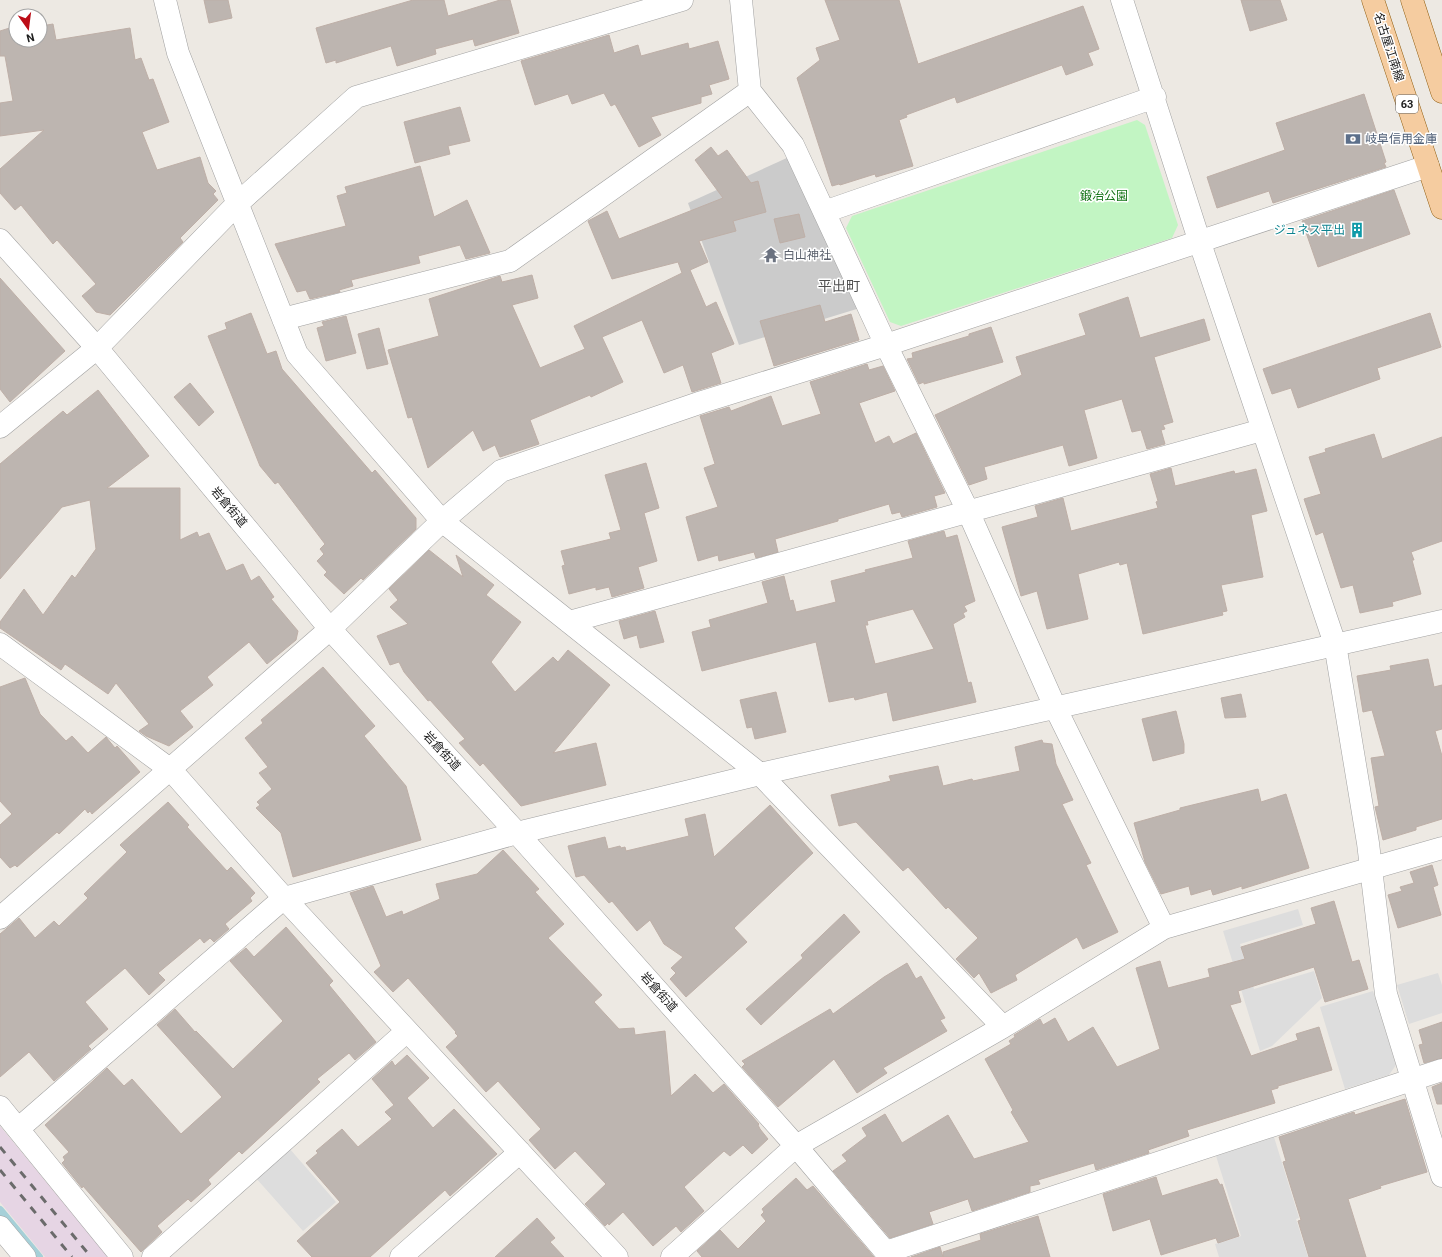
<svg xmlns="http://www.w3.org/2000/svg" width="1442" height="1257" viewBox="0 0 1442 1257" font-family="Roboto,'Noto Sans JP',sans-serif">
<rect width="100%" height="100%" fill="#ede9e3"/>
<path fill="#e6d5e4" d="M 0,1126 L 108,1257 L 45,1257 L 0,1202 Z"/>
<path fill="#cbcbcb" d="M 789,157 L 860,308 L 739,345 L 688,203 Z"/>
<path fill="#c2f5c3" d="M 1137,120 L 1145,125 L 1178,225 L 1172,238 L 901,326 L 890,322 L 846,228 L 852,216 Z"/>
<path fill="#ddd" d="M 1298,909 L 1303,925 L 1240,944 L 1254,989 L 1314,971 L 1322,998 L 1272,1046 L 1260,1051 L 1223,931 Z
M 1438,973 L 1442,985 L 1442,1013 L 1409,1024 L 1397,985 Z
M 1373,991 L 1396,1065 L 1389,1075 L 1345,1089 L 1320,1007 Z
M 1274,1137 L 1299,1218 L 1296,1219 L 1308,1257 L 1219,1257 L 1215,1244 L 1241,1236 L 1216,1156 Z
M 289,1148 L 336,1202 L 303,1231 L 255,1177 Z"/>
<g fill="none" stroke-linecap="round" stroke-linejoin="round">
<path stroke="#a6d0d8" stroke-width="8" d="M 0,1210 L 39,1257"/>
</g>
<path fill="#bdb5b0" stroke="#beafa7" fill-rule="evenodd" d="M 204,0 L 228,0 L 232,18 L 209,23 Z
M 413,0 L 444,0 L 448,16 L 500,0 L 510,0 L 519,33 L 475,46 L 473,39 L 435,49 L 436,54 L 397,66 L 391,46 L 336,63 L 336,60 L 326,63 L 316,28 Z
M 825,0 L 899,0 L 918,64 L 1083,6 L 1099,49 L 1088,53 L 1093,65 L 1066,75 L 1062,65 L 957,103 L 955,97 L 906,115 L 907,117 L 899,120 L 913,166 L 876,177 L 875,174 L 840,185 L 839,184 L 832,186 L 797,78 L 820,60 L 816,48 L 840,40 Z
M 1241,0 L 1280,0 L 1287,20 L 1250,31 Z
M 40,23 L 41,26 L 53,24 L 56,40 L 130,28 L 135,60 L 141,58 L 149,80 L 153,79 L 169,122 L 142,132 L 157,170 L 200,157 L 208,183 L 216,191 L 213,194 L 218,200 L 180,238 L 183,242 L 110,315 L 96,312 L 82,296 L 96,284 L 57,240 L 53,244 L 21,205 L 15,210 L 0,193 L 0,169 L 44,130 L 0,136 L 0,103 L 13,101 L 5,56 L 0,56 L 0,31 L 16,26 L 16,40 L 40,40 Z
M 609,35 L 614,53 L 638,45 L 641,56 L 688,43 L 689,49 L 718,41 L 729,79 L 709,85 L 712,94 L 701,97 L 701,103 L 651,117 L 661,135 L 639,147 L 615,104 L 611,106 L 604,93 L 572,104 L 568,94 L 535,105 L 521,61 Z
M 1364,94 L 1386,162 L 1384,163 L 1386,167 L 1273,203 L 1269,191 L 1217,208 L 1207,177 L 1285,150 L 1276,123 Z
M 460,107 L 470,141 L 448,146 L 450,154 L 415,163 L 404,122 Z
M 711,147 L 718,156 L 727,150 L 751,183 L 758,181 L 766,212 L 733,221 L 736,231 L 699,241 L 708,262 L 690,270 L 706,307 L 716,302 L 734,344 L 711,353 L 721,383 L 692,392 L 683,365 L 664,373 L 642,320 L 602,337 L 623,382 L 591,397 L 590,395 L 530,420 L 539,444 L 500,457 L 495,445 L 483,451 L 473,430 L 428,468 L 412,417 L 408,418 L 388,350 L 439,336 L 429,299 L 500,276 L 502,282 L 532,275 L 538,298 L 512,305 L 540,368 L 585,349 L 574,326 L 682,273 L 678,262 L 612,279 L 588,221 L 607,211 L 619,239 L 723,198 L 695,160 Z
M 420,166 L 434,217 L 467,200 L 490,253 L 466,259 L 460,245 L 418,256 L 420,263 L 351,280 L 353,286 L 339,290 L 340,292 L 310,299 L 306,290 L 297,292 L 275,244 L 346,226 L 337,196 L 347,193 L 345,187 Z
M 1394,190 L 1410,234 L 1318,267 L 1302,221 Z
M 799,214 L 805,237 L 780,243 L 774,219 Z
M 0,278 L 65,351 L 10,402 L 0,389 Z
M 1128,297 L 1140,338 L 1204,319 L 1210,340 L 1154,357 L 1173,422 L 1163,425 L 1165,429 L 1161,430 L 1165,444 L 1147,449 L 1141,430 L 1132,432 L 1122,399 L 1084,410 L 1097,458 L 1069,466 L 1063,445 L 984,467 L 987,479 L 969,485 L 935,415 L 1022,375 L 1016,357 L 1086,335 L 1079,314 Z
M 820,305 L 825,322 L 851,314 L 859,340 L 774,366 L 760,321 Z
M 251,313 L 267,354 L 276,351 L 282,369 L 372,473 L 375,470 L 416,518 L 416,529 L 363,580 L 361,578 L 344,594 L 324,575 L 327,572 L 317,561 L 324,554 L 320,549 L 325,544 L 278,482 L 275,484 L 260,466 L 208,336 L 227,329 L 225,323 Z
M 1430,313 L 1441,347 L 1377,368 L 1380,379 L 1298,408 L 1291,388 L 1272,394 L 1263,369 Z
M 346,316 L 356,353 L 326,361 L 317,328 L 324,326 L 322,322 Z
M 991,327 L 1003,362 L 924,384 L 924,382 L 919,384 L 907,359 L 913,358 L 912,353 L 969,336 L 969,334 Z
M 379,328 L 388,364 L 367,369 L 358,334 Z
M 867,364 L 869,370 L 883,366 L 895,391 L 859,403 L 875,443 L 889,436 L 893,444 L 916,433 L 945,493 L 934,496 L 937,507 L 902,517 L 900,512 L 892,514 L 889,504 L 838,519 L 838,521 L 775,539 L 778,552 L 756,558 L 754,552 L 719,561 L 718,555 L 698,561 L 686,517 L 718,507 L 704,468 L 715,464 L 700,416 L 729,407 L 731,411 L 771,396 L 782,426 L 821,414 L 810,382 Z
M 190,383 L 214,412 L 199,426 L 174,397 Z
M 98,390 L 149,456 L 107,488 L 180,488 L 180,540 L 197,532 L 199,537 L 209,533 L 226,571 L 243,564 L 251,581 L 259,576 L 274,597 L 271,599 L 298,631 L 296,640 L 267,664 L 249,642 L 207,677 L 213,685 L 180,711 L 193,727 L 169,746 L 146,736 L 139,731 L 149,724 L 116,683 L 108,694 L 65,664 L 61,670 L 0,628 L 0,622 L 24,589 L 43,615 L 72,575 L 75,578 L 96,549 L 90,500 L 62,507 L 0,579 L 0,464 L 63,411 L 67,415 Z
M 1374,434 L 1382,459 L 1442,437 L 1442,541 L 1411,552 L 1414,560 L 1412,560 L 1421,594 L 1392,602 L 1393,606 L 1360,613 L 1353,585 L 1341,588 L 1323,532 L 1316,535 L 1304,499 L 1321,494 L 1309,457 L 1326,452 L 1325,449 Z
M 646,463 L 659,508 L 644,513 L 657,561 L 638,567 L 644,588 L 612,597 L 609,587 L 596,590 L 596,587 L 569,594 L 562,566 L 565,565 L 561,551 L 611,539 L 609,533 L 621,530 L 605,475 Z
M 1171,468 L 1175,486 L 1234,471 L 1235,474 L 1256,469 L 1267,511 L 1251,515 L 1263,577 L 1221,585 L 1227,611 L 1222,612 L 1223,615 L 1143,634 L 1127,563 L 1120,565 L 1119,562 L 1078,574 L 1088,619 L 1047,629 L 1037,591 L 1021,596 L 1002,527 L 1038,517 L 1035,506 L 1063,498 L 1071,531 L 1158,508 L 1156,502 L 1158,501 L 1150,474 Z
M 944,531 L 946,538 L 957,535 L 975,601 L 964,606 L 967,611 L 963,613 L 965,617 L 953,624 L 968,683 L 971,682 L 976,702 L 893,721 L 887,692 L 855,700 L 854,697 L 829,702 L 816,642 L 702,671 L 692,632 L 711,627 L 709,620 L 768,603 L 762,582 L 784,576 L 790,601 L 793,600 L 796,612 L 836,602 L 831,581 L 866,572 L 865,570 L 913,558 L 908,541 ZM 913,609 L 934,649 L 875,664 L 865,625 L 868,625 L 867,621 Z
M 429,550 L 463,577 L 456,555 L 494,585 L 486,595 L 521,622 L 491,662 L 515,692 L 553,657 L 558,662 L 568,650 L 610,685 L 553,753 L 596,743 L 606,785 L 521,806 L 483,763 L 480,766 L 459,743 L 465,739 L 430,700 L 428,701 L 404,672 L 399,662 L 390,665 L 377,636 L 408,624 L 390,607 L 398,600 L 389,589 Z
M 655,611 L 664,642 L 640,648 L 637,635 L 624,639 L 619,621 Z
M 1428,659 L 1434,687 L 1442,685 L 1442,729 L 1435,731 L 1442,756 L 1442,819 L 1416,827 L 1416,830 L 1383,840 L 1375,807 L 1379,806 L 1371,758 L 1385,756 L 1372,710 L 1363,712 L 1357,676 L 1391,670 L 1390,666 Z
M 323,667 L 375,726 L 364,736 L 406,786 L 421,840 L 293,877 L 281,833 L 256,808 L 260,805 L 257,802 L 272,789 L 259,773 L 268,767 L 245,738 L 263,723 L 261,720 Z
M 25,678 L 40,714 L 66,741 L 72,736 L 88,753 L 106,737 L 115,748 L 117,746 L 140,772 L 92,814 L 90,811 L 88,813 L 85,809 L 59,834 L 57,832 L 17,867 L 15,865 L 10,868 L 0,857 L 0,825 L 12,814 L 0,801 L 0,687 Z
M 776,692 L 786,732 L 755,739 L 752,727 L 747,728 L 740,700 Z
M 1241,694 L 1246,717 L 1225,718 L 1221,698 Z
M 1176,711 L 1184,744 L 1184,753 L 1153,761 L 1142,719 Z
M 1042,740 L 1043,743 L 1052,744 L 1056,764 L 1073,800 L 1062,804 L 1091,863 L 1086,865 L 1118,932 L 1083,949 L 1077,937 L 1015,975 L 1017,980 L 991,993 L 979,973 L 974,978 L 956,959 L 978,938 L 948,907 L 946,909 L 908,867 L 903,871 L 856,822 L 839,826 L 831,795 L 891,781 L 889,776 L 938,766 L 943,786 L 972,779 L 973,781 L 1020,771 L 1015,747 Z
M 1258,789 L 1261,802 L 1286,794 L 1309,868 L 1242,889 L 1242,886 L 1213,895 L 1211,889 L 1191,895 L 1189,886 L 1161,894 L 1145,862 L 1134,823 L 1180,810 L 1180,808 Z
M 168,802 L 189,825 L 187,827 L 227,871 L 231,867 L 255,893 L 250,898 L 252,901 L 225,924 L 229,929 L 214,942 L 210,938 L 204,943 L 200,938 L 158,973 L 165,980 L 149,995 L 125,968 L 85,1002 L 108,1029 L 88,1046 L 91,1049 L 54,1081 L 29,1052 L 0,1077 L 0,934 L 19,918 L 35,938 L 54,921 L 59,926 L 88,898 L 84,894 L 127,852 L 120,845 Z
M 770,805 L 813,853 L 734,928 L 747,942 L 686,997 L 670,979 L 676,973 L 671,968 L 683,957 L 664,944 L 650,920 L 637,931 L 612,901 L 609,903 L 584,875 L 576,877 L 568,846 L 605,837 L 608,849 L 620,846 L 621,848 L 625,847 L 626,851 L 689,836 L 685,819 L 705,814 L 714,857 Z
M 503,850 L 539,889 L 535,892 L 564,924 L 548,938 L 602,995 L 594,1002 L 619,1029 L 634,1028 L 635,1035 L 665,1031 L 671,1096 L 695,1074 L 713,1093 L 724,1084 L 759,1124 L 758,1125 L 760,1129 L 768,1139 L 752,1154 L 743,1145 L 730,1156 L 724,1151 L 684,1187 L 704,1211 L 681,1232 L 676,1226 L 653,1246 L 623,1212 L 609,1225 L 608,1223 L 605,1226 L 585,1204 L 606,1184 L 575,1151 L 555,1169 L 529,1140 L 541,1129 L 498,1081 L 486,1092 L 446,1047 L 458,1036 L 455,1033 L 456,1032 L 408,978 L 393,992 L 374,972 L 381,966 L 350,893 L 373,886 L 386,917 L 402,911 L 403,915 L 440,899 L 436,884 L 477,874 Z
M 1432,865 L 1438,885 L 1433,887 L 1441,915 L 1398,928 L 1388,895 L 1402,891 L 1400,887 L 1414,883 L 1410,872 Z
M 1334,901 L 1352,962 L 1359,960 L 1368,989 L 1325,1002 L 1314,967 L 1238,991 L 1241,1002 L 1230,1005 L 1251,1056 L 1298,1040 L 1296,1034 L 1319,1027 L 1332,1070 L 1278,1086 L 1278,1088 L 1271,1090 L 1275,1103 L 1187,1130 L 1189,1136 L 1148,1150 L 1149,1153 L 1096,1170 L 1094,1163 L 1038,1180 L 1040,1184 L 1030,1186 L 1030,1192 L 972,1211 L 968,1199 L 929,1212 L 933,1224 L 890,1238 L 833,1171 L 847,1161 L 842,1155 L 867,1136 L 862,1128 L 885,1114 L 902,1143 L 948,1115 L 974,1159 L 1029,1142 L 1011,1112 L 1013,1110 L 985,1059 L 1011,1044 L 1009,1041 L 1015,1037 L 1014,1035 L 1040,1019 L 1043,1025 L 1055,1018 L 1068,1042 L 1093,1027 L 1117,1067 L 1160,1049 L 1136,968 L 1160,961 L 1168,988 L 1210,977 L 1208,969 L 1245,959 L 1241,947 L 1316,924 L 1311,908 Z
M 844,914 L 860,932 L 761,1025 L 746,1009 L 803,958 L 801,955 Z
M 286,927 L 333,981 L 329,985 L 376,1042 L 355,1060 L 349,1053 L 317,1079 L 320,1082 L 242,1154 L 239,1151 L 208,1180 L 211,1184 L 191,1202 L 188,1199 L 157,1226 L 162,1232 L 141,1252 L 83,1186 L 82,1188 L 62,1163 L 65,1160 L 63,1157 L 69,1152 L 45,1125 L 107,1068 L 124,1086 L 132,1079 L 181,1134 L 222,1097 L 157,1025 L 175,1009 L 195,1032 L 196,1031 L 233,1069 L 283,1021 L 230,961 L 246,948 L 254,957 Z
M 907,963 L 916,979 L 921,976 L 945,1018 L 940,1020 L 947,1031 L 883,1068 L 887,1073 L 857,1093 L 834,1059 L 778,1107 L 742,1067 L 745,1064 L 742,1061 L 830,1009 L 833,1014 L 884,977 Z
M 1442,1022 L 1442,1058 L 1424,1063 L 1419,1045 L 1423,1044 L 1419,1030 Z
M 407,1055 L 429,1078 L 407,1098 L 433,1128 L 454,1109 L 497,1154 L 450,1196 L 445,1190 L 370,1257 L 312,1257 L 297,1241 L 340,1202 L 306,1163 L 318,1153 L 316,1151 L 342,1129 L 358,1147 L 392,1119 L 385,1112 L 394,1105 L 372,1079 L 392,1061 L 395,1066 Z
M 1442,1083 L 1442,1104 L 1437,1104 L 1432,1087 Z
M 1405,1099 L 1427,1172 L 1380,1186 L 1381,1188 L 1348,1199 L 1366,1257 L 1309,1257 L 1298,1221 L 1301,1220 L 1283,1162 L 1286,1161 L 1279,1137 L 1354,1112 L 1355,1115 Z
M 1156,1177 L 1162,1196 L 1217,1179 L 1220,1185 L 1222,1184 L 1239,1236 L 1218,1243 L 1216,1238 L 1161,1255 L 1150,1219 L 1113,1231 L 1103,1194 Z
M 796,1178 L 807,1190 L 813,1186 L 874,1257 L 702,1257 L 697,1251 L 720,1230 L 738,1249 L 766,1221 L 761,1215 L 764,1212 L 762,1209 Z
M 1038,1216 L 1050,1257 L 943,1257 L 943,1252 L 981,1240 L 980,1234 Z
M 537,1218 L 555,1238 L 550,1242 L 564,1257 L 495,1257 Z
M 940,1247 L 943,1257 L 911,1257 Z"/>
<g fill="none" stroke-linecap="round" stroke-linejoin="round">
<g stroke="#a1a1a1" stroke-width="23">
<path id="minor" d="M 165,0 L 178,53 L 297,354 L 442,521 L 760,774 L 1003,1027
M 741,0 L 750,91 L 793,145 L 886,345 L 968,511 L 1055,707 L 1164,928
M 1122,0 L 1200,243 L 1335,644 L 1368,843 L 1386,994 L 1442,1176
M 824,212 L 1155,97
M 0,240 L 97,348 L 330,629 L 517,833 L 796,1146 L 890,1257
M 283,319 L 510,261 L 750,91
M 0,427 L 97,348 L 237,204 L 356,97 L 682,0
M 569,622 C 800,559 1031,494 1262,430
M 0,644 L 171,770 L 284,898 L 617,1257
M 0,918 L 330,629 L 442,521 L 501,471 L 702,402 L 886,345 L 1428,166
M 0,1107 L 122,1257
M 18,1129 L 284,898 L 517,833 L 760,774 L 1442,621
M 0,1227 L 25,1257
M 886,1252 L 1442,1070
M 153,1257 L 407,1031
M 401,1257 L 520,1152
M 672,1257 L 796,1146 L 1003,1027 L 1164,928 L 1442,848"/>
</g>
<g stroke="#8c590a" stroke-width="23">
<path id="major" d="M 1373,0 L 1442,208
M 1412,0 L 1442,92"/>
</g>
<use href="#minor" stroke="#fff" stroke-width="22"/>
<use href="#major" stroke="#f5cca0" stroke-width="22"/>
<path stroke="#6b6b6b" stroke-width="3" stroke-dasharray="8 8" stroke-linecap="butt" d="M 0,1147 L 91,1257
M 0,1170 L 72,1257"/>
</g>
<defs>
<g id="bank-bare" transform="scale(1.2)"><path d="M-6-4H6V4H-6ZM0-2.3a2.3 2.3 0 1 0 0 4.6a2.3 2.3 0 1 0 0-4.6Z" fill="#5c6f8a" stroke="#fff" stroke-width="2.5" paint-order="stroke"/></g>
<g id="building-bare" transform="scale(1.2)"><path d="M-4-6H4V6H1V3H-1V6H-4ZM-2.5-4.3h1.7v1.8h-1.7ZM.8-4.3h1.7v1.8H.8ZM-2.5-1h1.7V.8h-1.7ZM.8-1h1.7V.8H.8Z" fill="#0f9aa8" stroke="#fff" stroke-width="2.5" paint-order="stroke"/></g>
<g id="temple-bare" transform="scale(1.2)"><path d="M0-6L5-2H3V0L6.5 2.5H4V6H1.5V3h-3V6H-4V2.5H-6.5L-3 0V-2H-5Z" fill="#6b7280" stroke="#fff" stroke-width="2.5" paint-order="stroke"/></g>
</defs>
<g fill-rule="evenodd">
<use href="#bank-bare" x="1353" y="139"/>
<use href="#building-bare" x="1357" y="230"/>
<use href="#temple-bare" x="771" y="255"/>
</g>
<g text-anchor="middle" stroke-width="3" stroke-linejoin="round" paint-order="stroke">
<rect fill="#fff" stroke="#616161" stroke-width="1" x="1396" y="95" width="22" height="18" rx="3"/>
<g font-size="11" font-weight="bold" fill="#1d1d1d">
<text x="1407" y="108">63</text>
</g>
<g font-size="12" fill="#1d1d1d" stroke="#fff">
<text transform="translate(1389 47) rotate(72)" y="4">名古屋江南線</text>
<text transform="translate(229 507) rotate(50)" y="4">岩倉街道</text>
<text transform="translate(442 751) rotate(47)" y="4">岩倉街道</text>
<text transform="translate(659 992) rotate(48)" y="4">岩倉街道</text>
</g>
<g font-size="12" fill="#4e5e75" stroke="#fff" text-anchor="start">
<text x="1365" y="143">岐阜信用金庫</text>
</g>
<g font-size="12" fill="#127315" stroke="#fff">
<text x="1104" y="200">鍛冶公園</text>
</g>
<g font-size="12" fill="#0d838f" stroke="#fff" text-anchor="end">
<text x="1345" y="234">ジュネス平出</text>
</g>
<g font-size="12" fill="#5b616d" stroke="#fff" text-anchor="start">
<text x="783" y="259">白山神社</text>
</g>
<g font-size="14" fill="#505050" stroke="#fff">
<text x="839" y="291">平出町</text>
</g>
</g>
<g transform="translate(28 28) rotate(166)"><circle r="19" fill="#ffffff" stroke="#a5a5a5"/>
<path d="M0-3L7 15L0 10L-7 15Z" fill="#bc0d17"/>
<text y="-6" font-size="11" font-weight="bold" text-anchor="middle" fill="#1d1d1d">N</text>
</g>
</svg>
